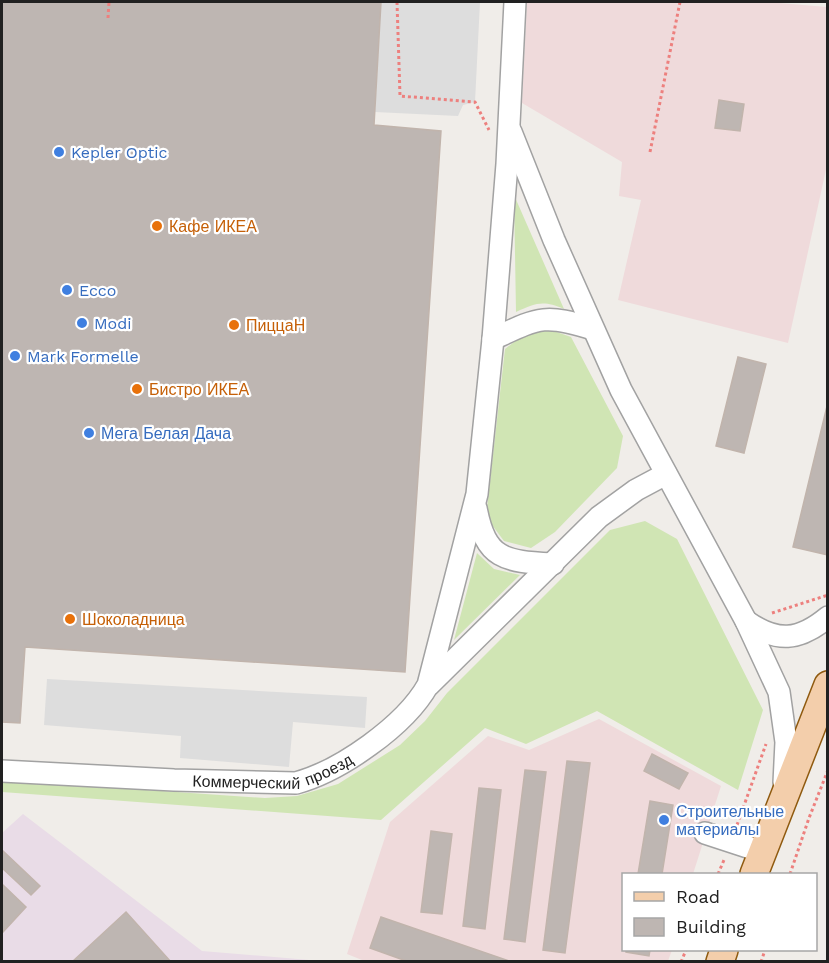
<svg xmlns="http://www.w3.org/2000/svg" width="829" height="963" viewBox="0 0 829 963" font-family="'Work Sans',sans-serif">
<rect width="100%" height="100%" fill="#f0ede9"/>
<path fill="#efdadb" d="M 527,2 L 767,2 L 827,7 L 827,165 L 788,343 L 618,300 L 641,200 L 619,196 L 622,162 L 522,103 Z
M 599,719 L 721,786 L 693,874 L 624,874 L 624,950 L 672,950 L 668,961 L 367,962 L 347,954 L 390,822 L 488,736 L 529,750 Z"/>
<path fill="#e9dce7" d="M 23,814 L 202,951 L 321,961 L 2,961 L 2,833 Z"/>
<path fill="#d0e5b4" d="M 514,195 L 564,309 C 543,300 536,303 516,312 Z
M 548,329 L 571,337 L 623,436 L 617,468 L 555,532 L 531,548 L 504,541 L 486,517 L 505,349 L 523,335 Z
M 645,521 L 677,539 L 763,710 L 738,790 L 597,711 L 526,744 L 485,728 L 381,820 L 2,792 L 2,780 L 265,798 L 297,796 L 338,784 L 400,745 L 425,721 L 447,693 L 610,530 Z
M 477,553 L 494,569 L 520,575 L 454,640 Z"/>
<path fill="#ddd" d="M 381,2 L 480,2 L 475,102 L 463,105 L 458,116 L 375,112 Z
M 47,679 L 367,697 L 365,728 L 293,722 L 289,767 L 180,758 L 181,736 L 44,725 Z"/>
<path fill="#beb6b2" stroke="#c1b4ac" stroke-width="1.5" d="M 2,2 L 381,2 L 374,125 L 441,131 L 405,672 L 25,647 L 20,723 L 2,722 Z
M 719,100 L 744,104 L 740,131 L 715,128 Z
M 738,357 L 766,364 L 744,453 L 716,446 Z
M 828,402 L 828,555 L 793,547 Z
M 652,754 L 688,773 L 679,789 L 644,771 Z
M 567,761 L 590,763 L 565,953 L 543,950 Z
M 525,770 L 546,772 L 525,942 L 504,939 Z
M 479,788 L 501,790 L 485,929 L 463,926 Z
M 650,801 L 673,805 L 662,874 L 638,874 Z
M 431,831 L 452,834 L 442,914 L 421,912 Z
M 2,850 L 40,886 L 31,895 L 2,868 Z
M 2,884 L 26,907 L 2,933 Z
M 126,912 L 171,962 L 72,962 Z
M 381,917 L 512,962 L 409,962 L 370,948 Z
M 626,950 L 650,950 L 649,956 L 626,952 Z"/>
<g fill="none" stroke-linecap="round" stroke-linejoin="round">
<g stroke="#a2a2a2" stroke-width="24">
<g id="minor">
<path d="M 511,132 L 554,240 L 621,390 L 746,621 L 779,692 L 786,742 L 784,783"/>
<path d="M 493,339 C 538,318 544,313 593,329"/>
<path d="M 476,508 C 486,560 504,561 553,564"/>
<path d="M 746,621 C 777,643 799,641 828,617"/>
<path d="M 429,685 L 599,517 L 636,490 L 666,474"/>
<path id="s1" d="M 2,771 L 174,780 L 296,783 C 340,771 405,726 428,685 L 477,494 L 493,339 L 507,164 L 515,2"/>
<path d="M 705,833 L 763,852"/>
</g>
</g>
<g stroke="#8f5a0f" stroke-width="30">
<path id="major" d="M 754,874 L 828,685
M 720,962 L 724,950"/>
</g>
<path stroke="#ed807e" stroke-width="3" stroke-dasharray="3 3" stroke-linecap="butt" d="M 397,2 L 400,96 L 475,102 L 489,130
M 108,18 L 109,2
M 650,152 L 680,2
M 772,613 L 828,595
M 737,825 L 766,744
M 718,874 L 724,860
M 790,874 L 809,818 L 828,770
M 681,962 L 686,950
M 761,962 L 765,950"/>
<use href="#minor" stroke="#fff" stroke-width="21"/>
<use href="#major" stroke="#f3ceab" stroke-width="27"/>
</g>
<g fill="#3f7fe0" stroke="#fff" stroke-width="2">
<circle cx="59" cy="152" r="6"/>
<circle cx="67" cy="290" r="6"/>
<circle cx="82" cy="323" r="6"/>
<circle cx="15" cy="356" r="6"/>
<circle cx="89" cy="433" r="6"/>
<circle cx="664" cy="820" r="6"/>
</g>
<g fill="#e8710a" stroke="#fff" stroke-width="2">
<circle cx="157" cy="226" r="6"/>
<circle cx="234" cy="325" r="6"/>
<circle cx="137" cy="389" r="6"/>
<circle cx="70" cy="619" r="6"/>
</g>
<g text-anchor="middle" stroke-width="4.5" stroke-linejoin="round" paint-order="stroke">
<g font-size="16" fill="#366cbe" stroke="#fff" text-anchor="start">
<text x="71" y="158">Kepler Optic</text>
<text x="79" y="296">Ecco</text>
<text x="94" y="329">Modi</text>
<text x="27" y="362">Mark Formelle</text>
<text x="101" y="439">Мега Белая Дача</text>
<text x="676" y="817">Строительные<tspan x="676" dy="18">материалы</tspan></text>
</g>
<g font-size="16" fill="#c56008" stroke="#fff" text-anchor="start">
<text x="169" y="232">Кафе ИКЕА</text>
<text x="246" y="331">ПиццаН</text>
<text x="149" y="395">Бистро ИКЕА</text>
<text x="82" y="625">Шоколадница</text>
</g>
<g font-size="16" fill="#212121" stroke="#fff">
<text dy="6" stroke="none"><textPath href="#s1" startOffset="273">Коммерческий проезд</textPath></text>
</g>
</g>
<rect width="829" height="963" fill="none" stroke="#212121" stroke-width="6"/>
<rect x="622" y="873" width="195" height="78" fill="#ffffff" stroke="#a6a6a6" stroke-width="1.5"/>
<rect x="634" y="892" width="30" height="9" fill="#f3ceab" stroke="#a6a6a6" stroke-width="1.5"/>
<text x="676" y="903" font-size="18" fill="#212121">Road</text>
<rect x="634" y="918" width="30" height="18" fill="#beb6b2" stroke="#a6a6a6" stroke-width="1.5"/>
<text x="676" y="933" font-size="18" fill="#212121">Building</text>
</svg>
